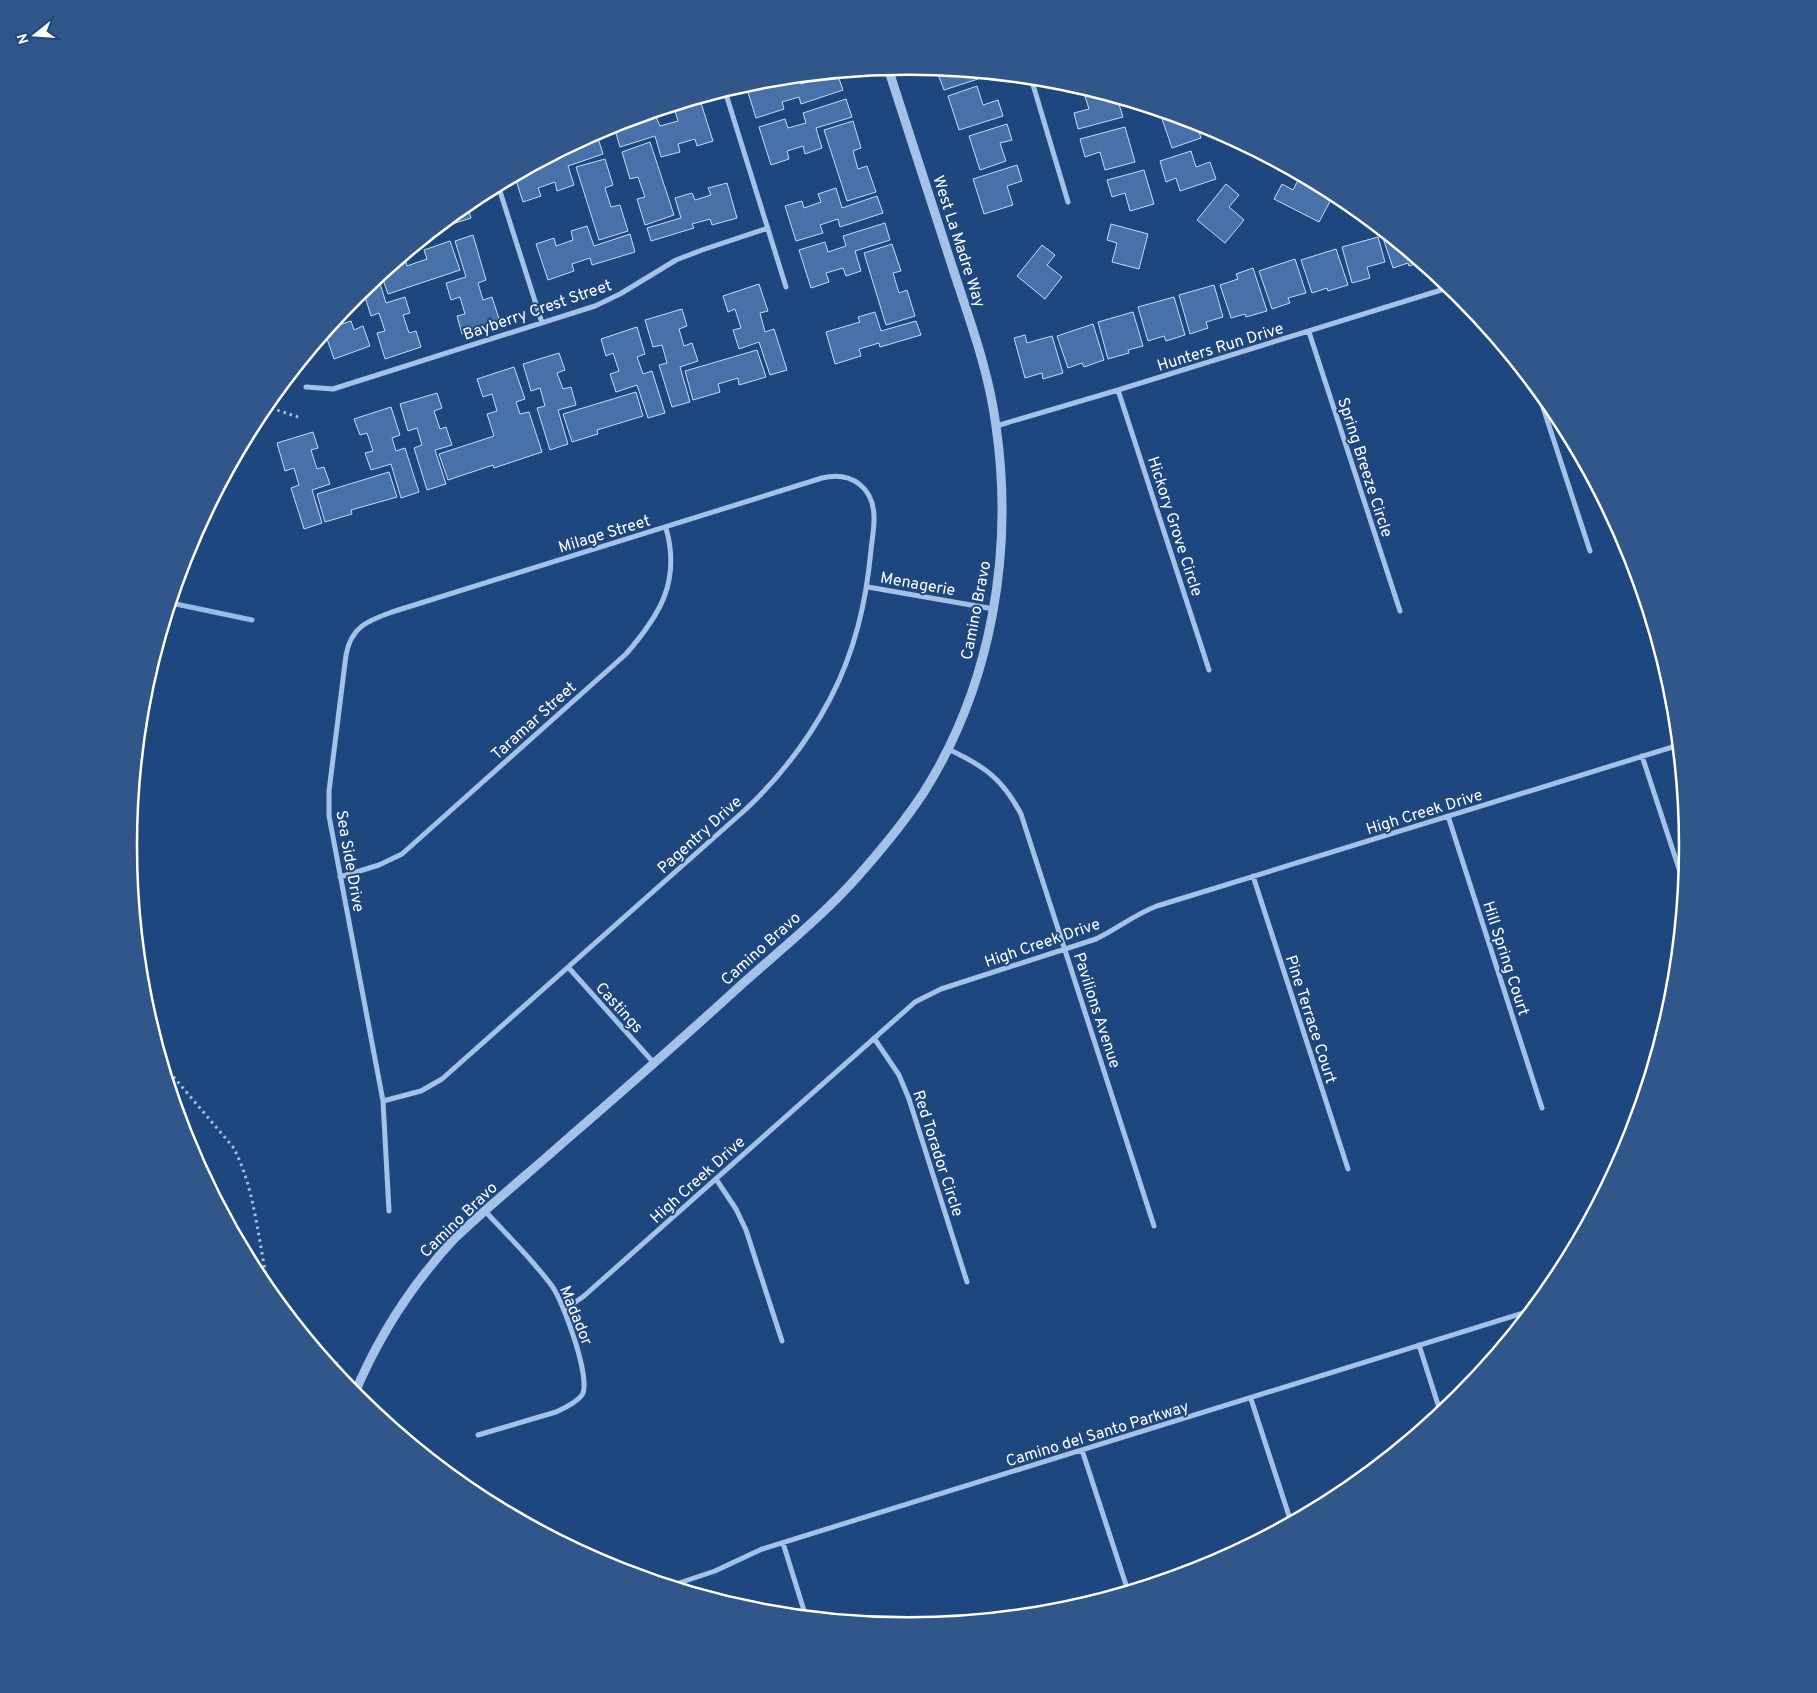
<svg xmlns="http://www.w3.org/2000/svg" width="1817" height="1693" viewBox="0 0 1817 1693" font-family="Overpass,sans-serif">
<rect width="100%" height="100%" fill="#1f477f"/>
<g fill="none" stroke-linecap="round" stroke-linejoin="round">
<path stroke="#98bbe9" stroke-width="5" d="M 171,603 L 252,620"/>
</g>
<path fill="#4870a9" stroke="#c8dcf6" d="M 936,69 L 976,73 L 978,79 L 944,90 Z
M 837,73 L 843,90 L 801,104 L 799,97 L 782,102 L 784,109 L 756,118 L 746,86 L 764,80 L 799,77 L 801,84 Z
M 977,86 L 983,105 L 998,100 L 1003,116 L 959,130 L 948,96 Z
M 1086,89 L 1117,98 L 1123,117 L 1078,129 L 1074,113 L 1089,109 L 1083,90 Z
M 846,99 L 852,117 L 816,128 L 822,148 L 805,154 L 803,146 L 787,151 L 789,159 L 771,165 L 759,127 L 785,119 L 788,128 L 806,123 L 803,113 Z
M 701,103 L 713,141 L 697,146 L 695,139 L 678,144 L 680,152 L 661,157 L 655,136 L 620,147 L 615,130 L 656,117 L 660,126 L 678,121 L 675,111 Z
M 1163,112 L 1196,122 L 1201,138 L 1172,148 L 1160,113 Z
M 853,121 L 861,148 L 853,151 L 858,169 L 867,166 L 876,192 L 847,201 L 824,130 Z
M 1007,124 L 1012,140 L 1000,143 L 1006,161 L 980,170 L 969,136 Z
M 1125,127 L 1135,162 L 1105,170 L 1100,152 L 1085,157 L 1080,139 Z
M 597,135 L 603,154 L 568,166 L 574,185 L 557,191 L 555,182 L 538,188 L 541,196 L 523,202 L 515,177 L 539,163 L 540,166 L 558,160 L 556,154 L 585,139 Z
M 650,142 L 674,215 L 645,225 L 637,199 L 645,197 L 638,177 L 630,179 L 622,152 Z
M 1191,151 L 1196,167 L 1210,162 L 1216,179 L 1180,191 L 1176,178 L 1166,182 L 1160,161 Z
M 605,159 L 613,185 L 605,188 L 611,207 L 620,205 L 628,231 L 599,240 L 576,167 Z
M 1017,165 L 1022,181 L 1007,186 L 1013,205 L 984,214 L 973,179 Z
M 1144,170 L 1154,204 L 1130,211 L 1125,193 L 1112,197 L 1107,180 Z
M 1300,176 L 1334,194 L 1319,222 L 1274,199 L 1282,184 L 1293,190 Z
M 727,183 L 737,218 L 712,225 L 710,219 L 692,224 L 694,228 L 651,241 L 647,228 L 681,218 L 675,198 L 692,193 L 695,200 L 711,195 L 708,188 Z
M 1226,184 L 1239,195 L 1229,207 L 1244,220 L 1225,243 L 1197,220 Z
M 836,188 L 842,208 L 877,196 L 883,213 L 840,227 L 838,219 L 820,225 L 823,233 L 796,241 L 785,206 L 802,201 L 804,208 L 821,202 L 818,194 Z
M 467,205 L 471,218 L 443,227 L 442,225 Z
M 885,223 L 890,240 L 855,251 L 861,271 L 846,276 L 843,268 L 826,273 L 829,282 L 811,288 L 799,250 L 825,242 L 828,252 L 846,246 L 843,236 Z
M 1111,224 L 1148,234 L 1139,269 L 1112,262 L 1117,243 L 1107,240 Z
M 587,226 L 594,246 L 630,234 L 635,252 L 592,265 L 590,258 L 572,264 L 574,271 L 548,280 L 536,244 L 554,238 L 556,246 L 573,240 L 571,231 Z
M 1386,234 L 1421,262 L 1409,266 L 1408,263 L 1393,268 L 1382,235 Z
M 473,235 L 486,280 L 478,283 L 483,300 L 492,297 L 500,322 L 462,334 L 457,316 L 465,314 L 460,297 L 451,300 L 446,283 L 466,277 L 455,241 Z
M 1378,237 L 1385,262 L 1367,267 L 1370,278 L 1352,283 L 1342,247 Z
M 450,241 L 460,270 L 388,294 L 381,274 L 403,257 L 404,256 L 407,266 L 427,259 L 424,250 Z
M 892,244 L 901,271 L 893,273 L 899,293 L 907,290 L 915,316 L 886,325 L 864,253 Z
M 1042,245 L 1055,255 L 1047,265 L 1062,277 L 1045,299 L 1017,276 Z
M 1336,249 L 1348,285 L 1328,291 L 1327,288 L 1312,293 L 1301,260 Z
M 1295,259 L 1306,293 L 1288,298 L 1290,303 L 1272,309 L 1259,271 Z
M 1253,268 L 1267,311 L 1246,317 L 1245,314 L 1231,318 L 1220,285 L 1238,279 L 1236,274 Z
M 378,277 L 386,303 L 405,297 L 410,313 L 403,315 L 409,333 L 416,331 L 421,347 L 385,359 L 377,333 L 385,331 L 379,313 L 371,316 L 363,290 Z
M 759,284 L 768,311 L 760,313 L 765,332 L 774,329 L 787,370 L 770,375 L 759,342 L 739,349 L 733,330 L 741,328 L 735,309 L 728,312 L 723,296 Z
M 1214,285 L 1223,317 L 1206,322 L 1208,328 L 1190,334 L 1179,295 Z
M 1174,297 L 1185,335 L 1166,341 L 1164,336 L 1148,341 L 1138,307 Z
M 682,309 L 687,326 L 679,329 L 684,346 L 692,343 L 698,361 L 680,367 L 690,402 L 672,407 L 659,365 L 667,363 L 662,345 L 653,347 L 645,320 Z
M 875,312 L 881,331 L 916,321 L 921,335 L 880,347 L 879,343 L 859,349 L 861,356 L 835,364 L 826,332 L 860,322 L 858,317 Z
M 1133,312 L 1143,346 L 1128,350 L 1129,353 L 1108,359 L 1098,322 Z
M 351,321 L 354,330 L 363,326 L 370,346 L 334,359 L 325,333 L 330,328 Z
M 1093,324 L 1104,360 L 1084,367 L 1082,363 L 1068,368 L 1057,336 Z
M 637,327 L 645,354 L 637,357 L 643,374 L 652,371 L 665,413 L 648,418 L 637,385 L 616,392 L 610,374 L 619,371 L 613,353 L 606,356 L 601,339 Z
M 1025,335 L 1027,343 L 1052,336 L 1063,373 L 1043,379 L 1042,373 L 1025,378 L 1014,338 Z
M 757,350 L 766,377 L 739,385 L 738,378 L 718,384 L 720,392 L 693,400 L 685,371 Z
M 559,353 L 565,370 L 557,373 L 563,389 L 571,387 L 576,405 L 558,410 L 568,444 L 550,450 L 537,408 L 545,406 L 540,388 L 531,391 L 523,364 Z
M 514,367 L 525,399 L 516,402 L 520,414 L 529,412 L 542,452 L 494,468 L 493,465 L 448,480 L 439,454 L 494,436 L 487,414 L 497,411 L 492,394 L 483,397 L 477,379 Z
M 636,392 L 643,416 L 597,430 L 598,434 L 572,442 L 563,414 Z
M 437,393 L 442,408 L 434,411 L 440,429 L 446,427 L 452,445 L 435,450 L 446,484 L 427,490 L 414,448 L 422,445 L 417,428 L 408,431 L 400,404 Z
M 391,407 L 400,435 L 392,438 L 396,451 L 405,448 L 419,492 L 401,498 L 391,464 L 371,470 L 365,453 L 373,451 L 367,433 L 360,435 L 354,419 Z
M 313,432 L 318,448 L 311,450 L 317,469 L 324,467 L 330,484 L 312,490 L 322,523 L 304,529 L 291,488 L 299,485 L 294,468 L 285,471 L 277,443 Z
M 389,472 L 397,497 L 351,510 L 352,514 L 325,522 L 317,494 Z"/>
<g fill="none" stroke-linecap="round" stroke-linejoin="round">
<path stroke="#a4c1e8" stroke-width="3" stroke-dasharray="2.5 4" stroke-linecap="butt" d="M 265,406 L 301,418
M 141,713 L 147,681
M 162,1061 L 166,1068 L 233,1147 C 256,1189 258,1245 270,1292
M 329,1364 L 336,1363 L 340,1365"/>
<path stroke="#a4c1e8" stroke-width="5" d="M 1031,78 L 1068,202
M 725,91 L 786,287
M 498,185 L 542,323
M 1309,332 L 1400,611
M 306,387 L 333,389 L 595,306 L 620,294 L 676,260 L 702,250 L 768,228
M 1537,389 L 1590,551
M 1118,390 L 1209,670
M 996,426 L 1118,390 L 1451,287
M 868,587 L 994,609
M 948,749 C 984,766 1002,778 1021,814 L 1154,1226
M 1642,756 L 1685,887
M 1448,816 L 1542,1108
M 1253,876 L 1348,1169
M 340,877 L 379,865 L 402,854 L 626,654 C 660,615 681,581 666,528
M 568,967 L 654,1063
M 874,1038 L 899,1075 L 909,1099 L 967,1282
M 383,1101 L 421,1091 L 442,1079 L 745,810 C 779,778 808,741 830,699 C 855,651 866,603 871,550 C 872,540 874,530 874,520 C 875,488 852,471 822,478 L 392,612 C 367,621 351,627 346,655 L 329,791 L 329,816 L 383,1101 L 389,1211
M 716,1179 L 736,1209 L 746,1230 L 782,1341
M 564,1310 L 584,1296 L 915,1002 L 941,989 L 1096,939 C 1117,929 1135,914 1157,906 L 1679,745
M 1419,1345 L 1441,1414
M 1251,1399 L 1291,1522
M 478,1435 L 556,1412 C 565,1408 576,1403 582,1395 C 592,1380 563,1301 552,1286 C 532,1259 507,1235 485,1211
M 1082,1450 L 1128,1591
M 783,1543 L 806,1617
M 670,1586 L 715,1571 L 762,1549 L 1533,1310"/>
<path stroke="#a4c1e8" stroke-width="9" d="M 354,1395 C 378,1337 412,1284 455,1238 C 491,1204 529,1173 566,1140 C 625,1089 683,1038 740,986 C 780,950 823,916 859,875 C 882,849 905,821 924,792 C 992,684 1014,551 996,426 C 989,372 970,321 953,269 C 932,202 910,135 888,68"/>
</g>
<g text-anchor="middle" stroke-width="4" stroke-linejoin="round" paint-order="stroke">
<g font-size="16" fill="#fff" stroke="#1f477f">
<text transform="translate(960 241) rotate(72)" y="6">West La Madre Way</text>
<text transform="translate(537 309) rotate(-19)" y="6">Bayberry Crest Street</text>
<text transform="translate(1220 346) rotate(-17)" y="6">Hunters Run Drive</text>
<text transform="translate(1366 467) rotate(72)" y="6">Spring Breeze Circle</text>
<text transform="translate(1176 526) rotate(72)" y="6">Hickory Grove Circle</text>
<text transform="translate(604 533) rotate(-17)" y="6">Milage Street</text>
<text transform="translate(918 583) rotate(10)" y="6">Menagerie</text>
<text transform="translate(975 610) rotate(-79)" y="6">Camino Bravo</text>
<text transform="translate(533 720) rotate(-42)" y="6">Taramar Street</text>
<text transform="translate(1424 811) rotate(-17)" y="6">High Creek Drive</text>
<text transform="translate(699 834) rotate(-42)" y="6">Pagentry Drive</text>
<text transform="translate(351 861) rotate(80)" y="6">Sea Side Drive</text>
<text transform="translate(1042 942) rotate(-19)" y="6">High Creek Drive</text>
<text transform="translate(760 948) rotate(-42)" y="6">Camino Bravo</text>
<text transform="translate(1507 958) rotate(72)" y="6">Hill Spring Court</text>
<text transform="translate(620 1007) rotate(48)" y="6">Castings</text>
<text transform="translate(1098 1010) rotate(72)" y="6">Pavilions Avenue</text>
<text transform="translate(1312 1019) rotate(72)" y="6">Pine Terrace Court</text>
<text transform="translate(939 1153) rotate(72)" y="6">Red Torador Circle</text>
<text transform="translate(697 1179) rotate(-42)" y="6">High Creek Drive</text>
<text transform="translate(458 1219) rotate(-44)" y="6">Camino Bravo</text>
<text transform="translate(577 1315) rotate(68)" y="6">Madador</text>
<text transform="translate(1097 1433) rotate(-17)" y="6">Camino del Santo Parkway</text>
</g>
</g>
<path d="M0 0H1817V1693H0ZM137 846a771 771 0 1 1 1542 0a771 771 0 1 1-1542 0Z" fill="#315689" fill-rule="evenodd"/>
<path fill="none" stroke="#fff" stroke-width="2.5" d="M137 846a771 771 0 1 1 1542 0a771 771 0 1 1-1542 0Z"/>
<g transform="translate(35 35) rotate(253)" stroke="#1f477f" stroke-width="4" paint-order="stroke">
<path d="M0-4L9 19L0 12L-9 19Z" fill="#ffffff"/>
<text y="-8" font-size="14" font-weight="bold" text-anchor="middle" fill="#ffffff">N</text>
</g>
</svg>
